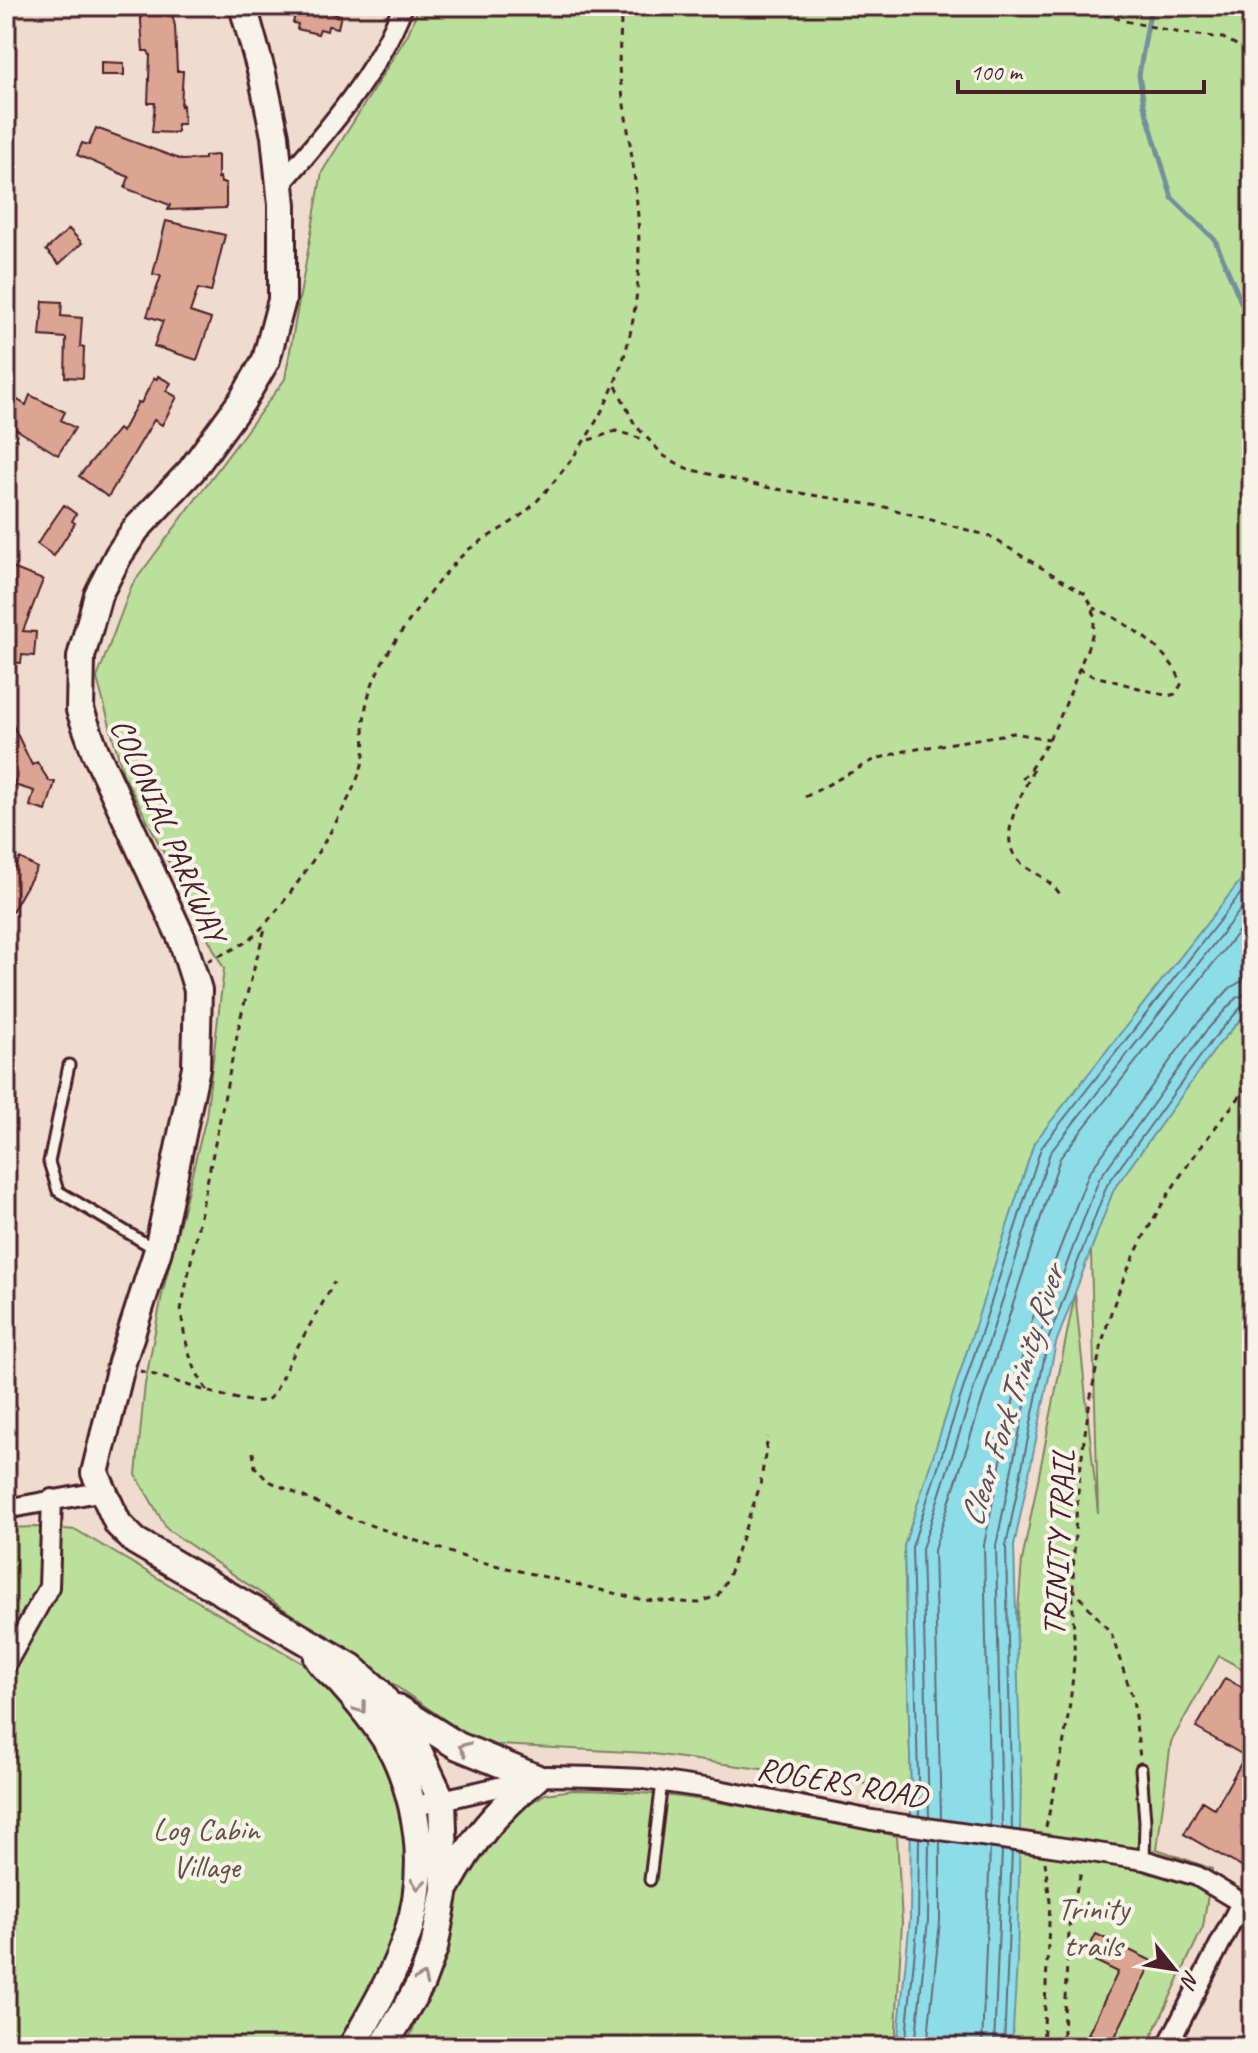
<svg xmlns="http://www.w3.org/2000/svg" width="1258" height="2053" viewBox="0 0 1258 2053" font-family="Caveat,sans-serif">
<rect width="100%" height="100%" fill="#efdcce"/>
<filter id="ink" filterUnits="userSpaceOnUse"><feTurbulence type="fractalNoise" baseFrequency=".0125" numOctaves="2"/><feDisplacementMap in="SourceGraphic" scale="16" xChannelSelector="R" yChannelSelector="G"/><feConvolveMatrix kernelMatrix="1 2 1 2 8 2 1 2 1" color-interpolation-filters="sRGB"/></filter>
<g filter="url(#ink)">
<path fill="#bbe09b" stroke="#828063" stroke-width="2" d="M 419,6 L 1252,6 L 1252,866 L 904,1546 L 911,1790 L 646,1753 L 480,1744 L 167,1529 L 136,1475 L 145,1384 L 162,1295 L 206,1117 L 224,969 L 123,774 L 97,678 L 132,585 L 285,379 L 322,172 L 408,34 Z
M 1252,1003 L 1252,1674 L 1219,1656 L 1171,1742 L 1157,1849 L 1212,1869 L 1203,1927 L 1147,2047 L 984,2047 L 1022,1561 L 1075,1293 L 1098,1513 L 1089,1180 Z
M 37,1527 L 76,1530 L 309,1667 L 375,1735 L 404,1805 L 407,1888 L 398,1941 L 341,2047 L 6,2047 L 6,1528 Z
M 573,1790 C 683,1790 790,1815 897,1836 L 902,1922 L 895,2047 L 406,2047 L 439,1963 L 464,1874 L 502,1821 L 545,1794 Z"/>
<path fill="#8ddde8" stroke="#72919c" stroke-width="2" d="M 1252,866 L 1252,1007 L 1219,1044 L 1114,1189 L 1056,1343 L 1014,1546 L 1021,1783 L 1017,1961 L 1012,2047 L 897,2047 L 910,1919 L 911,1790 L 904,1546 L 1034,1143 Z"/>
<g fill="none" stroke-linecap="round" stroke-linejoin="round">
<path stroke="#656b77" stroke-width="2" d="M 919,1816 L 912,1547 L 1041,1148 L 1252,879
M 929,1817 L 922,1549 L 1050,1153 L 1252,895
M 941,1819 L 934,1550 L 1060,1158 L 1252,914
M 990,1826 L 984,1545 L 1027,1333 L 1089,1173 L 1196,1025 L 1230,988 L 1240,982 L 1252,981
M 1002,1828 L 996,1546 L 1039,1337 L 1099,1179 L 1205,1032 L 1237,997 L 1252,993
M 1012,1829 L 1006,1546 L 1048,1340 L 1107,1185 L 1213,1039 L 1243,1005 L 1252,1003
M 905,2047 L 918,1920 L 919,1838
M 915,2047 L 928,1920 L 929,1839
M 927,2047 L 940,1921 L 940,1841
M 982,2047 L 990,1848
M 994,2047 L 1002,1850
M 1004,2047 L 1012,1851"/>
<path stroke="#72919c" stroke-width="5" d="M 1151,6 L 1139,75 L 1144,105 L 1172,198 L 1215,240 L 1252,328"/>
</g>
<path fill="#dca593" stroke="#4a1f2b" stroke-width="2" d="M 140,6 L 170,6 L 175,26 L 177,71 L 183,71 L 181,106 L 183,105 L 184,124 L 177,124 L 177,133 L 152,132 L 155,103 L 148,103 L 150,55 L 148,51 L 143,51 Z
M 297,6 L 333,6 L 331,13 L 341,15 L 338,28 L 328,26 L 327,31 L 320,29 L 318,34 L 297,29 L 298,24 L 293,23 Z
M 101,62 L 124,63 L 124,75 L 101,75 Z
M 96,128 L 182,160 L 204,159 L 204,156 L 218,155 L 218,178 L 220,177 L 221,183 L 226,183 L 226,208 L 168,210 L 170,205 L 125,188 L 129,177 L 77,155 L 82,143 L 89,145 Z
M 166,221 L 225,235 L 211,292 L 198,289 L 190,312 L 211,319 L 197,360 L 154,346 L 163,321 L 147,316 L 161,276 L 153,274 Z
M 69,229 L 82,243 L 59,264 L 46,250 Z
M 43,301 L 62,302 L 61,316 L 82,318 L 80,347 L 84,347 L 83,378 L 65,377 L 66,338 L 40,336 Z
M 158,376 L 171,383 L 166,391 L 177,397 L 162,425 L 154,420 L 108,497 L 79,476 L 118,429 L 122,432 L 138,402 L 141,403 L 154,378 L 157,379 Z
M 6,393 L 26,405 L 30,395 L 65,412 L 61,420 L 75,428 L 58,455 L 6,423 Z
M 64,505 L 76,514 L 72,521 L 75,523 L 54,556 L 37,544 Z
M 10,567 L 43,580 L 23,631 L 36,632 L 34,656 L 22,655 L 21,663 L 6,662 L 6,577 Z
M 6,711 L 32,765 L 37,762 L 49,781 L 55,782 L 46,811 L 30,806 L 34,791 L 14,785 L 15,782 L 6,773 Z
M 20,858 L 37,868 L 6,922 L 6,864 L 14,868 Z
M 1225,1678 L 1252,1693 L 1252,1873 L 1184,1834 L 1202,1801 L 1215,1809 L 1245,1756 L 1196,1728 Z
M 1096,1934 L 1152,1961 L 1110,2047 L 1092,2041 L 1094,2037 L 1088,2034 L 1118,1972 L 1085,1956 Z"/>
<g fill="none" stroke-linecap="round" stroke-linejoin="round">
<g stroke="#4a1f2b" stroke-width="15">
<path id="lane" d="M 69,1065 L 49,1162 L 58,1191 L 155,1249
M 1141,1769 L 1145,1821 L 1144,1860
M 650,1880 L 662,1782"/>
</g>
<g stroke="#4a1f2b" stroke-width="24">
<path id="street" d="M 281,184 C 329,129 376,75 403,6
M 6,1509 L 104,1491
M 6,1664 L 49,1587 L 52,1499
M 412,1807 L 546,1776 L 597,1777 L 643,1779 L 718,1790 L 872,1820
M 1078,1850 L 1144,1860 L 1197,1876 L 1252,1909
M 1167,2047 L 1241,1903"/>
</g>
<g stroke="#4a1f2b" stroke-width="32">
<path id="secondary" d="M 243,6 L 262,74 L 275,136 L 282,205 L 282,300 L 266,360 L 242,401 L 191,471 L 136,529 L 118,556 L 98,595 L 81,657 L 80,710 L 95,751 L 182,939 L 198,990 L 196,1067 L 158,1250 L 122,1362 L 95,1473 L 118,1524 L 135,1541 L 351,1667 L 378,1691 L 411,1736 L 442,1801 L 445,1889 L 434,1948 L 421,1983 L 383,2047
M 318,1658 C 324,1669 335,1675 343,1685 C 360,1704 378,1726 391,1748 C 401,1766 407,1785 412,1805 C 435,1902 399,1966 352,2047
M 397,1708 L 458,1746 L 536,1778 C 495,1813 473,1839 447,1886"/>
</g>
<path stroke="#4a1f2b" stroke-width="3" stroke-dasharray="6 6" stroke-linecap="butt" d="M 1080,6 L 1125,21 L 1181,33 L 1223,38 L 1252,53
M 622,19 L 629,6
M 616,386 L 635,425 L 664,456 L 688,469 L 770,488 L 885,507 L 989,536 L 1085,594 C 1091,604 1095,610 1094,622 C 1094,638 1084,654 1079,669 C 1064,711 1048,749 1019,783
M 589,440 L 616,431 L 646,440
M 1079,668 L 1084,673 L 1168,696 L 1175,694 L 1181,685 C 1177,655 1121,618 1094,608
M 1033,770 C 1021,798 991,844 1026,867 C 1040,876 1050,881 1060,894
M 805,797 L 876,759 L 905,751 L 1013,733 L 1049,739
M 208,961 C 222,954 239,948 251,938 C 286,908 353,805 363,761 C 366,749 364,736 364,724 C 365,702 372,681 383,661 C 400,632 446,566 472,547 C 494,532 517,522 536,502 C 619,412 647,326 637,204 C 634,162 626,120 620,78 C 617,54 623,30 620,6
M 140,1371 C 167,1377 246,1408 266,1400 C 275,1397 279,1382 283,1375 C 298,1343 318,1313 334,1282
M 207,1390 C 190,1365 184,1339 181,1310 L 241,1016 L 266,925
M 253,1452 L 255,1467 L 267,1480 L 352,1519 L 473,1560 L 643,1600 L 699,1603 L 718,1595 L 728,1577 L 760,1486 L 768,1437
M 1072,1588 L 1111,1633 L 1133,1699 L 1140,1758
M 1046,1827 C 1058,1772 1071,1716 1074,1660 C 1075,1636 1072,1612 1073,1588 C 1074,1508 1084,1413 1104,1336 C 1130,1240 1189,1157 1252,1082
M 1043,2047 L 1050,1902 L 1045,1862
M 1062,2047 L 1070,1915 L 1082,1869"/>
<use href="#lane" stroke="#f7f3e8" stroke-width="9"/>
<use href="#street" stroke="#f7f3e8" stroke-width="18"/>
<use href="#secondary" stroke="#f7f3e8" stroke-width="26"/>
<g stroke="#4a1f2b" stroke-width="24" stroke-linecap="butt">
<path id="street-bridge" d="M 872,1820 L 1078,1850"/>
</g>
<use href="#street-bridge" stroke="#f7f3e8" stroke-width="18"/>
</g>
<defs><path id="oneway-chevron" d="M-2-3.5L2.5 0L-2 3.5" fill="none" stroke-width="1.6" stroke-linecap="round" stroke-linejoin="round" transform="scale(2)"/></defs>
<g stroke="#a0898a">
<use href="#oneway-chevron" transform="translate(361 1708) rotate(53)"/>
<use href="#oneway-chevron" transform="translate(464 1748) rotate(-157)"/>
<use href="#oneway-chevron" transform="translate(418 1884) rotate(96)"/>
<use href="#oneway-chevron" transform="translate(422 1979) rotate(-66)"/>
</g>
</g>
<g text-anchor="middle" stroke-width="8" stroke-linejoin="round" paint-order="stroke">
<g font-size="32" fill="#4a1f2b" stroke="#f7f3e8">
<text transform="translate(169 830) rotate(66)" y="11">COLONIAL PARKWAY</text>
<text transform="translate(1058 1543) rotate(-87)" y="11">TRINITY TRAIL</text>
<text transform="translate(842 1782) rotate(10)" y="11">ROGERS ROAD</text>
</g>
<g font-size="32" fill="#664f47" stroke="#f7f3e8">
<text x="206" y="1840">Log Cabin<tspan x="206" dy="37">Village</tspan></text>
<text x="1093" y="1919">Trinity<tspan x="1093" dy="37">trails</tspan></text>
</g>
<g font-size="34" font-style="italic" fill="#5b4e5a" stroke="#f7f3e8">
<text transform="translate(1011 1396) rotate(-72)" y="12">Clear Fork Trinity River</text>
</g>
</g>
<rect width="1258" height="2053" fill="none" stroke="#f7f3e8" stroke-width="32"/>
<rect x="16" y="16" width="1226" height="2021" fill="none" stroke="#4a1f2b" stroke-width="3" filter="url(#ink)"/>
<g transform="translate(1174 1969) rotate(120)" stroke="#f7f3e8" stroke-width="6" paint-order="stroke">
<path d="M0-6L14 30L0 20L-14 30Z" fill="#4a1f2b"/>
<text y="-12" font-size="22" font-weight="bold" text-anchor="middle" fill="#4a1f2b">N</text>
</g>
<path d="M958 80v12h246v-12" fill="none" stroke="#4a1f2b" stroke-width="4"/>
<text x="970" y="80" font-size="24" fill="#4a1f2b" stroke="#f7f3e8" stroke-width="6" paint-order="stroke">100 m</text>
</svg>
